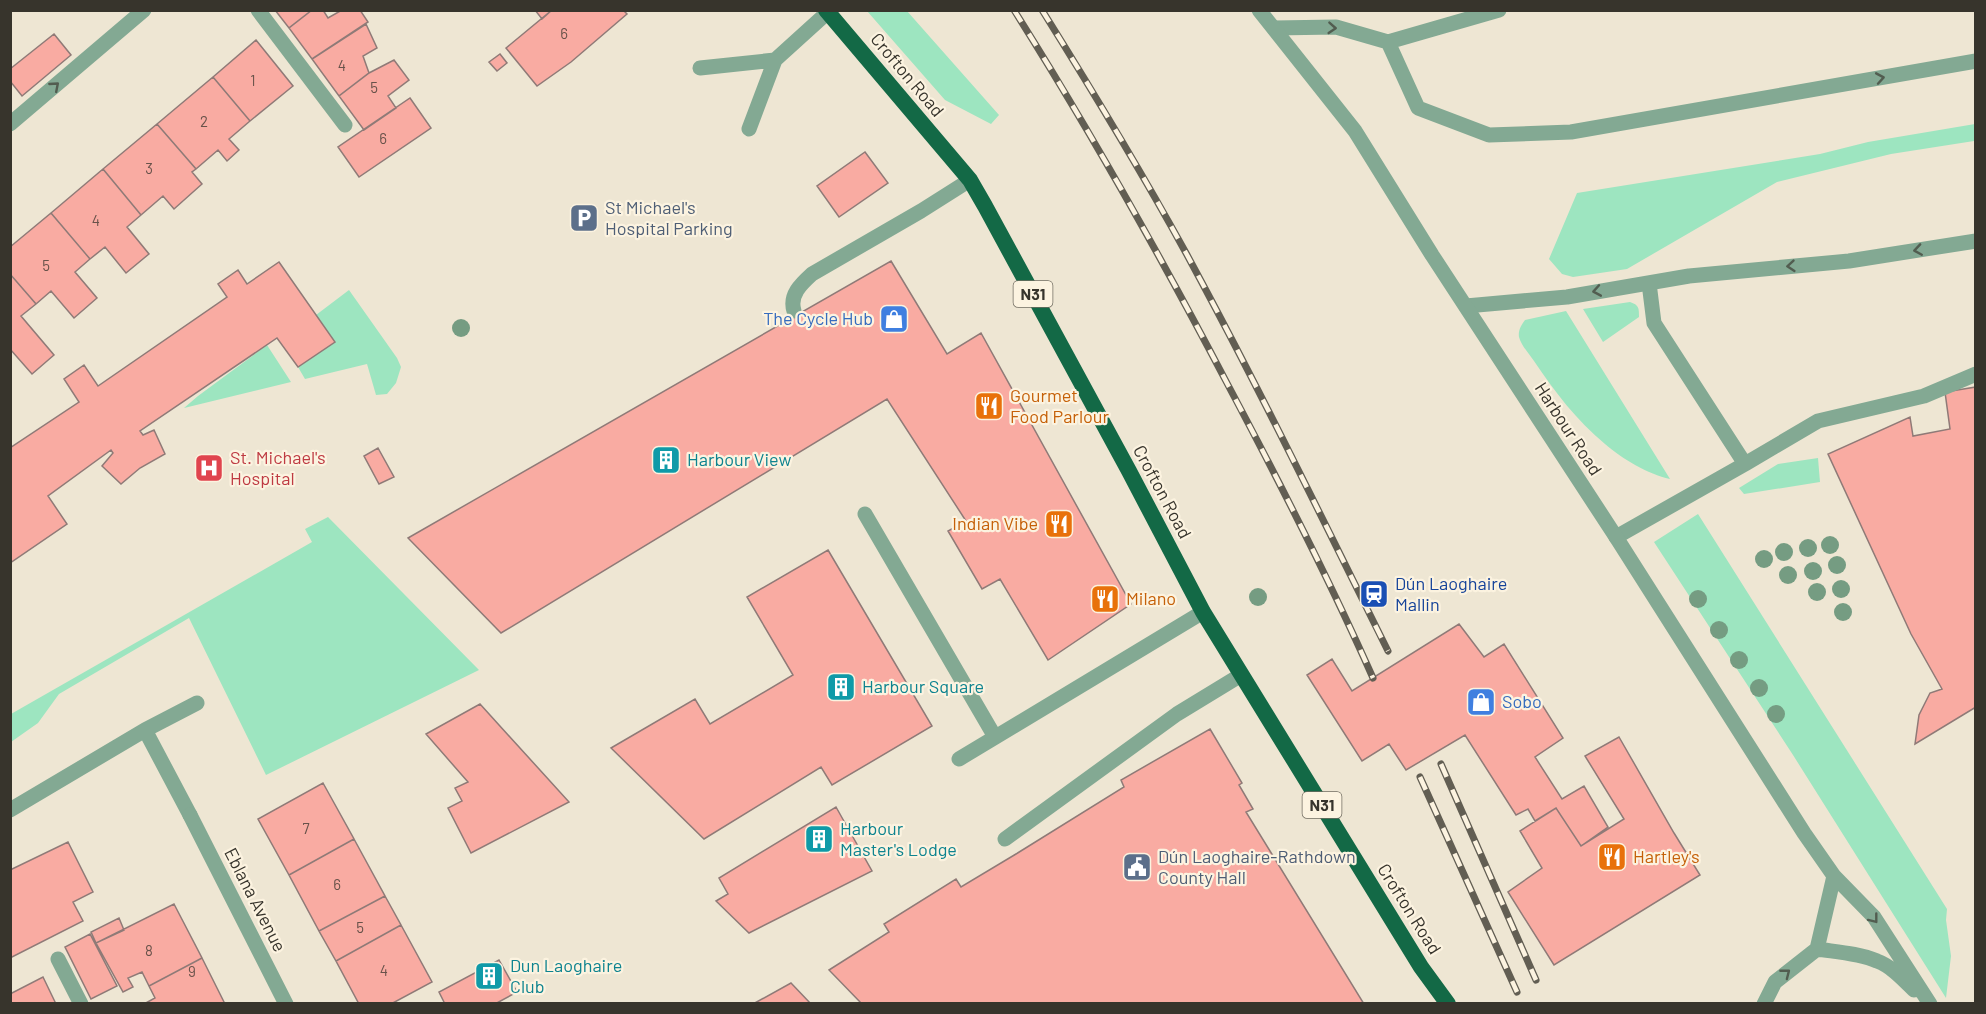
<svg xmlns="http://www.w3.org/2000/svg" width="1986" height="1014" viewBox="0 0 1986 1014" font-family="Barlow,sans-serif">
<rect width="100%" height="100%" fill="#eee6d3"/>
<path fill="#9de5c0" d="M 867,11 L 907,11 L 999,115 L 991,124 L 945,100 Z
M 1975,124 L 1974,141 L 1891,154 L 1777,182 L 1627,269 L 1573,277 L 1562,274 L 1549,259 L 1577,193 L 1820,154 L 1868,142 Z
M 349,290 L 397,358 L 401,367 L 396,383 L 387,394 L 376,395 L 367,364 L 305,379 L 298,367 L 335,342 L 316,315 Z
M 1630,302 C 1639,305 1639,308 1639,317 L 1603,342 L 1583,309 Z
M 1566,311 L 1670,479 C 1648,474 1622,459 1605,444 C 1576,420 1555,392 1534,361 C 1529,354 1521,345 1519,337 C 1518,331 1521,325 1525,320 Z
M 267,345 L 291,382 L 184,408 L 198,396 Z
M 1818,458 L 1820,482 L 1744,494 L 1739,488 L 1778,464 Z
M 1698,514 L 1947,909 L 1946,920 L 1951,956 L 1946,998 L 1793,755 L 1654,542 Z
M 328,517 L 479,670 L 266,775 L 189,618 L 59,694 L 38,723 L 11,742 L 11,714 L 312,542 L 305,529 Z"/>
<path fill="#f9aba2" stroke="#8f7a77" stroke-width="1.5" d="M 275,10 L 312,10 L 289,28 Z
M 312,10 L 323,10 L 328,18 L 342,10 L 360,10 L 368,22 L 312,59 L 289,28 Z
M 535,10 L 552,10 L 542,19 Z
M 552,10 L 623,10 L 627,14 L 571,62 L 537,86 L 506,48 Z
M 366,24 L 377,48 L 363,56 L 369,73 L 339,96 L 312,59 Z
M 54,34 L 71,55 L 22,96 L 10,81 L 10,69 Z
M 256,40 L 293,86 L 250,121 L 213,77 Z
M 500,54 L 507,63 L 497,71 L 489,62 Z
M 394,60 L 409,80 L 388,96 L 396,108 L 364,130 L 339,96 L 369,73 Z
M 213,77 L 250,121 L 229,139 L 239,150 L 227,161 L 218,150 L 196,169 L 157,124 Z
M 410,98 L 431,128 L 359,177 L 338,147 Z
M 157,124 L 196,169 L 192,172 L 202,184 L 174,209 L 163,196 L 141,215 L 103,169 Z
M 865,152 L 888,183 L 839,217 L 817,186 Z
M 103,169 L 141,215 L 127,227 L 149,254 L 126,273 L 105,247 L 90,259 L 51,213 Z
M 51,213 L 90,259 L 75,272 L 97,298 L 74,318 L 51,291 L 36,304 L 10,274 L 10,247 Z
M 891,261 L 947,354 L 981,333 L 1131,604 L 1048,660 L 1000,579 L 982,589 L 948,531 L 966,521 L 887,399 L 501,633 L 408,538 Z
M 279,262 L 335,342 L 298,367 L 277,338 L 140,431 L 143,435 L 154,430 L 165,454 L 140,468 L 121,484 L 102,466 L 113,453 L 111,450 L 48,496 L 67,524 L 10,563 L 10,448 L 79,402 L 64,379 L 84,365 L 98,386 L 227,297 L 218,284 L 238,270 L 247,284 Z
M 10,274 L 36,304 L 21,316 L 54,355 L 32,374 L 10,349 Z
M 1976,387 L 1976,707 L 1915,744 L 1919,715 L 1930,693 L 1942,689 L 1911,634 L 1828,454 L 1910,417 L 1913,436 L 1950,429 L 1945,392 Z
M 378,448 L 394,477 L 379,484 L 364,456 Z
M 828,550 L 932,726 L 832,785 L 821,767 L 704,839 L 611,748 L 695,699 L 710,724 L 793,675 L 747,597 Z
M 1459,624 L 1484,657 L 1504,644 L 1563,738 L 1535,757 L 1562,799 L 1584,786 L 1608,827 L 1581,846 L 1556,808 L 1535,821 L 1528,809 L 1516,815 L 1465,735 L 1406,770 L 1389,744 L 1362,761 L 1307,675 L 1332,659 L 1352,691 Z
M 480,704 L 569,802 L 471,853 L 448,808 L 462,801 L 455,788 L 468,782 L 426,734 Z
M 1210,729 L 1242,783 L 1239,785 L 1253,809 L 1246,812 L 1364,1004 L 862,1004 L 829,970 L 889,932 L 884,924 L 956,879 L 961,887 L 1016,854 L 1124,787 L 1121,780 Z
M 1619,737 L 1674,833 L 1700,875 L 1554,965 L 1508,892 L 1542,868 L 1520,831 L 1556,808 L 1581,846 L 1624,819 L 1585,756 Z
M 323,783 L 354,839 L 289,875 L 258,819 Z
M 836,807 L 872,871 L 749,933 L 716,901 L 728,894 L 719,878 Z
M 354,839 L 385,896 L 319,931 L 289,875 Z
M 68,842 L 93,892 L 73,902 L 83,921 L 10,958 L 10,870 Z
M 385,896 L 401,925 L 336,961 L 319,931 Z
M 174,904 L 202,958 L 149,986 L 142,972 L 128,978 L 133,987 L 123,992 L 96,943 Z
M 119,918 L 124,930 L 96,943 L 91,932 Z
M 401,925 L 432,982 L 391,1004 L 359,1004 L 336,961 Z
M 90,934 L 117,986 L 91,999 L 65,947 Z
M 202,958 L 225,1004 L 144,1004 L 155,998 L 149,986 Z
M 499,960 L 517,992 L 495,1004 L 445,1004 L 439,992 Z
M 43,977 L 56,1004 L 10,1004 L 10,994 Z
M 791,983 L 811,1004 L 753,1004 Z"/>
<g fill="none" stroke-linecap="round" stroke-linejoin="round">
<path stroke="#83a993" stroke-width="15" d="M 258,10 L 345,125
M 1274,28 L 1336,27 L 1388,42 L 1499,10
M 1388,42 L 1418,108 L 1489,135 L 1571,132 L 1976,61
M 700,68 L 775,60
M 749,129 L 775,60 L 828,12
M 1466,306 L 1567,297 L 1689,276 L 1849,261 L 1976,241
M 794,311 C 789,295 801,284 812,274 L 921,211 L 970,180
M 1745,464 L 1818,421 L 1924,396 L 1976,374
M 1616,537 L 1745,464 L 1654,323 L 1649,283
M 145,730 L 190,815
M 10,810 L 145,730 L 197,703
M 1005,839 L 1177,714 L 1241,675
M 58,959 L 81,1004"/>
<path stroke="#83a993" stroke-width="15" d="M 865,514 L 995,737
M 959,759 L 1203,612"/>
<path stroke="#83a993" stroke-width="15" d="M 10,124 L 144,10
M 190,815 L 286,1004"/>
<path stroke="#83a993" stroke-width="15" d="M 1259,10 L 1355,131 L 1432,255 L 1616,537 L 1804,833 L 1834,876 L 1874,917 L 1930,1004
M 1817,949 L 1834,876
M 1764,1004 L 1775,982 L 1817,949 C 1837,952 1858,953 1877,961 C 1891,966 1903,979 1914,990"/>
<path stroke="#136946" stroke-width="16" d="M 826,10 L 970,180 L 985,206 L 1129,471 L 1203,612 L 1421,967 L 1448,1004"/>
<g stroke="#625e53" stroke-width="7">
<path id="rail" d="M 1014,10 C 1091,132 1161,257 1228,385 C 1279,481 1329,579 1373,678
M 1042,10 C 1092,90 1141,171 1186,253 C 1257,384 1322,518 1388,651
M 1441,764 L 1536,980
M 1420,777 L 1517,992"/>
</g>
<use href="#rail" stroke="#fcf3e0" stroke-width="4.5" stroke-dasharray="14" stroke-linecap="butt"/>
</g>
<g fill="#759c82">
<circle cx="461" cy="328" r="9"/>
<circle cx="1830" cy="545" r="9"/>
<circle cx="1808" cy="548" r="9"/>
<circle cx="1784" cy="552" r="9"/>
<circle cx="1764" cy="559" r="9"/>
<circle cx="1837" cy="565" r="9"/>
<circle cx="1813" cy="571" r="9"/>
<circle cx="1788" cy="575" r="9"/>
<circle cx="1841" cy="589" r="9"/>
<circle cx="1817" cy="592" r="9"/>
<circle cx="1258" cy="597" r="9"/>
<circle cx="1698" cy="599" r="9"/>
<circle cx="1843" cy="612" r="9"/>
<circle cx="1719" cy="630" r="9"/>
<circle cx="1739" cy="660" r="9"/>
<circle cx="1759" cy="688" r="9"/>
<circle cx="1776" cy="714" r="9"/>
</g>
<defs><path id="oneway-chevron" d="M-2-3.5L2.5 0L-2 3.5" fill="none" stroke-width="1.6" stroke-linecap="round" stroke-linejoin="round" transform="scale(1.5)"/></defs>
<g stroke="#525d50">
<use href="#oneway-chevron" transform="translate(1332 28) rotate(4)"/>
<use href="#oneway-chevron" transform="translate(1880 78) rotate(-10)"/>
<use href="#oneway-chevron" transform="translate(55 86) rotate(-41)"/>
<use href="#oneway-chevron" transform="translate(1918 250) rotate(171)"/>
<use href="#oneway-chevron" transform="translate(1791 266) rotate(175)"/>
<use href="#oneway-chevron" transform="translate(1597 291) rotate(170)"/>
<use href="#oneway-chevron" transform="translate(1874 919) rotate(52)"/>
<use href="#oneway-chevron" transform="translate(1786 973) rotate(-38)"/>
</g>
<defs>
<g id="parking-square" transform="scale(1.5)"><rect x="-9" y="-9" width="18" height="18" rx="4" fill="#5c6f8a" stroke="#fcf3e0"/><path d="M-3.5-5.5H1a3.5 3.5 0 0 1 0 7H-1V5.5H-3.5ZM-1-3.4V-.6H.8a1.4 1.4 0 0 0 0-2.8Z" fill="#fff"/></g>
<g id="shop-square" transform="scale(1.5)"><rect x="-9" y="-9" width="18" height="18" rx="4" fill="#3f7fe0" stroke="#fcf3e0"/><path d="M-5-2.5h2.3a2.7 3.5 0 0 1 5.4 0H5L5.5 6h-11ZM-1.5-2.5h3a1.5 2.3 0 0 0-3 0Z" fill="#fff"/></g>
<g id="restaurant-square" transform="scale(1.5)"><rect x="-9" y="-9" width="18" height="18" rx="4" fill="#e8710a" stroke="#fcf3e0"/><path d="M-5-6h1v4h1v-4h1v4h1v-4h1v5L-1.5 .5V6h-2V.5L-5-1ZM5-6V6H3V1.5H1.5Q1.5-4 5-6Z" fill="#fff"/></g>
<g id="building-square" transform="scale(1.5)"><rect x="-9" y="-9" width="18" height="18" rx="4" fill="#0f9aa8" stroke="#fcf3e0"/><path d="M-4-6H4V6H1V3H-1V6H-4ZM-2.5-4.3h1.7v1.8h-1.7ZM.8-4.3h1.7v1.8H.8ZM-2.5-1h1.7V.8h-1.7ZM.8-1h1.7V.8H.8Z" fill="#fff"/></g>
<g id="hospital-square" transform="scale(1.5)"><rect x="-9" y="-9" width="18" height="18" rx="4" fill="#e0444e" stroke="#fcf3e0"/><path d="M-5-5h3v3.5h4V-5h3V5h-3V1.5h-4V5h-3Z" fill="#fff"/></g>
<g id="station-square" transform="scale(1.5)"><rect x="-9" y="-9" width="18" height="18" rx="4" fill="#1a4fb4" stroke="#fcf3e0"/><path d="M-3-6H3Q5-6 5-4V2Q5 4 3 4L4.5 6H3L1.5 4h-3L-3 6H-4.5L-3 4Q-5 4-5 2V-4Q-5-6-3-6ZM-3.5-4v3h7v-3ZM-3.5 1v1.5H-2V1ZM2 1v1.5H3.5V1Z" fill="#fff"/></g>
<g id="civic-square" transform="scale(1.5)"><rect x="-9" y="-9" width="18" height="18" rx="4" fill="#5c6f8a" stroke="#fcf3e0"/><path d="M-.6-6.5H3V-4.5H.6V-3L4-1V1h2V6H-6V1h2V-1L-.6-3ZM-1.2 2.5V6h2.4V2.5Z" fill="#fff"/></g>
</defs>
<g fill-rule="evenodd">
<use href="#parking-square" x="584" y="218"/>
<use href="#shop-square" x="894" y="319"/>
<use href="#restaurant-square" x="989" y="406"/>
<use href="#building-square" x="666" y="460"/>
<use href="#hospital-square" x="209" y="468"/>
<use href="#restaurant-square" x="1059" y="524"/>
<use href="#station-square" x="1374" y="594"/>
<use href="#restaurant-square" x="1105" y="599"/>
<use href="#building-square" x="841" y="687"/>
<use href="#shop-square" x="1481" y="702"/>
<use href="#building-square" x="819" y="839"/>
<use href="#restaurant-square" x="1612" y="857"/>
<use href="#civic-square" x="1137" y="867"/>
<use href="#building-square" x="489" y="976"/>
</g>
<g text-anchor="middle" stroke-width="4.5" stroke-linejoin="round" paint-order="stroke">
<g font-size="15" fill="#68524a">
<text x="564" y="39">6</text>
<text x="342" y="71">4</text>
<text x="253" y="86">1</text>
<text x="374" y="93">5</text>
<text x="204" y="127">2</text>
<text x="383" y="144">6</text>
<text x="149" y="174">3</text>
<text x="96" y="226">4</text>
<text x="46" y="271">5</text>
<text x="306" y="834">7</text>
<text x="337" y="890">6</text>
<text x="360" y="933">5</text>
<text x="149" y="956">8</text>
<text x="384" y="976">4</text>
<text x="192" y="977">9</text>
</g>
<g fill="#fcf3e0" stroke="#726d62" stroke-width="1.5">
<rect x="1013.5" y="281" width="39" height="26" rx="4.5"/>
<rect x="1302.5" y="792" width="39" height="26" rx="4.5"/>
</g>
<g font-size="16" font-weight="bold" fill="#37342c">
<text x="1033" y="300">N31</text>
<text x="1322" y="811">N31</text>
</g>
<g font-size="18" fill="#37342c" stroke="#fcf3e0">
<text transform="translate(907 75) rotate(50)" y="6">Crofton Road</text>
<text transform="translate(1568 429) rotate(57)" y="6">Harbour Road</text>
<text transform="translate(1162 492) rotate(62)" y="6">Crofton Road</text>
<text transform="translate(255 900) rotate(63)" y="6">Eblana Avenue</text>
<text transform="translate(1409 909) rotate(58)" y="6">Crofton Road</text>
</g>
<g font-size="18" fill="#4e5e75" stroke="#fcf3e0" text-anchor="start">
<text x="605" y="214">St Michael's<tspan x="605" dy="21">Hospital Parking</tspan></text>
<text x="1158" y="863">Dún Laoghaire-Rathdown<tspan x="1158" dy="21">County Hall</tspan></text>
</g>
<g font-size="18" fill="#366cbe" stroke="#fcf3e0" text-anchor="end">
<text x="873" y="325">The Cycle Hub</text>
<text x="1502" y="708" text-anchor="start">Sobo</text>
</g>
<g font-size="18" fill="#c56008" stroke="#fcf3e0" text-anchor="start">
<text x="1010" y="402">Gourmet<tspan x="1010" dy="21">Food Parlour</tspan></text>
<text x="1038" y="530" text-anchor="end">Indian Vibe</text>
<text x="1126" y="605">Milano</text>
<text x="1633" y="863">Hartley's</text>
</g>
<g font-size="18" fill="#be3a42" stroke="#fcf3e0" text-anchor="start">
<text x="230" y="464">St. Michael's<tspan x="230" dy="21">Hospital</tspan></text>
</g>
<g font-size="18" fill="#0d838f" stroke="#fcf3e0" text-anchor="start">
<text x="687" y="466">Harbour View</text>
<text x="862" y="693">Harbour Square</text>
<text x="840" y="835">Harbour<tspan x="840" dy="21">Master's Lodge</tspan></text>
<text x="510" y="972">Dun Laoghaire<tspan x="510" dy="21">Club</tspan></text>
</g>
<g font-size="18" fill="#164399" stroke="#fcf3e0" text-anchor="start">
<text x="1395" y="590">Dún Laoghaire<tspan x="1395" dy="21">Mallin</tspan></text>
</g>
</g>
<rect width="1986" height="1014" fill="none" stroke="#37342c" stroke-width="24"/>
</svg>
